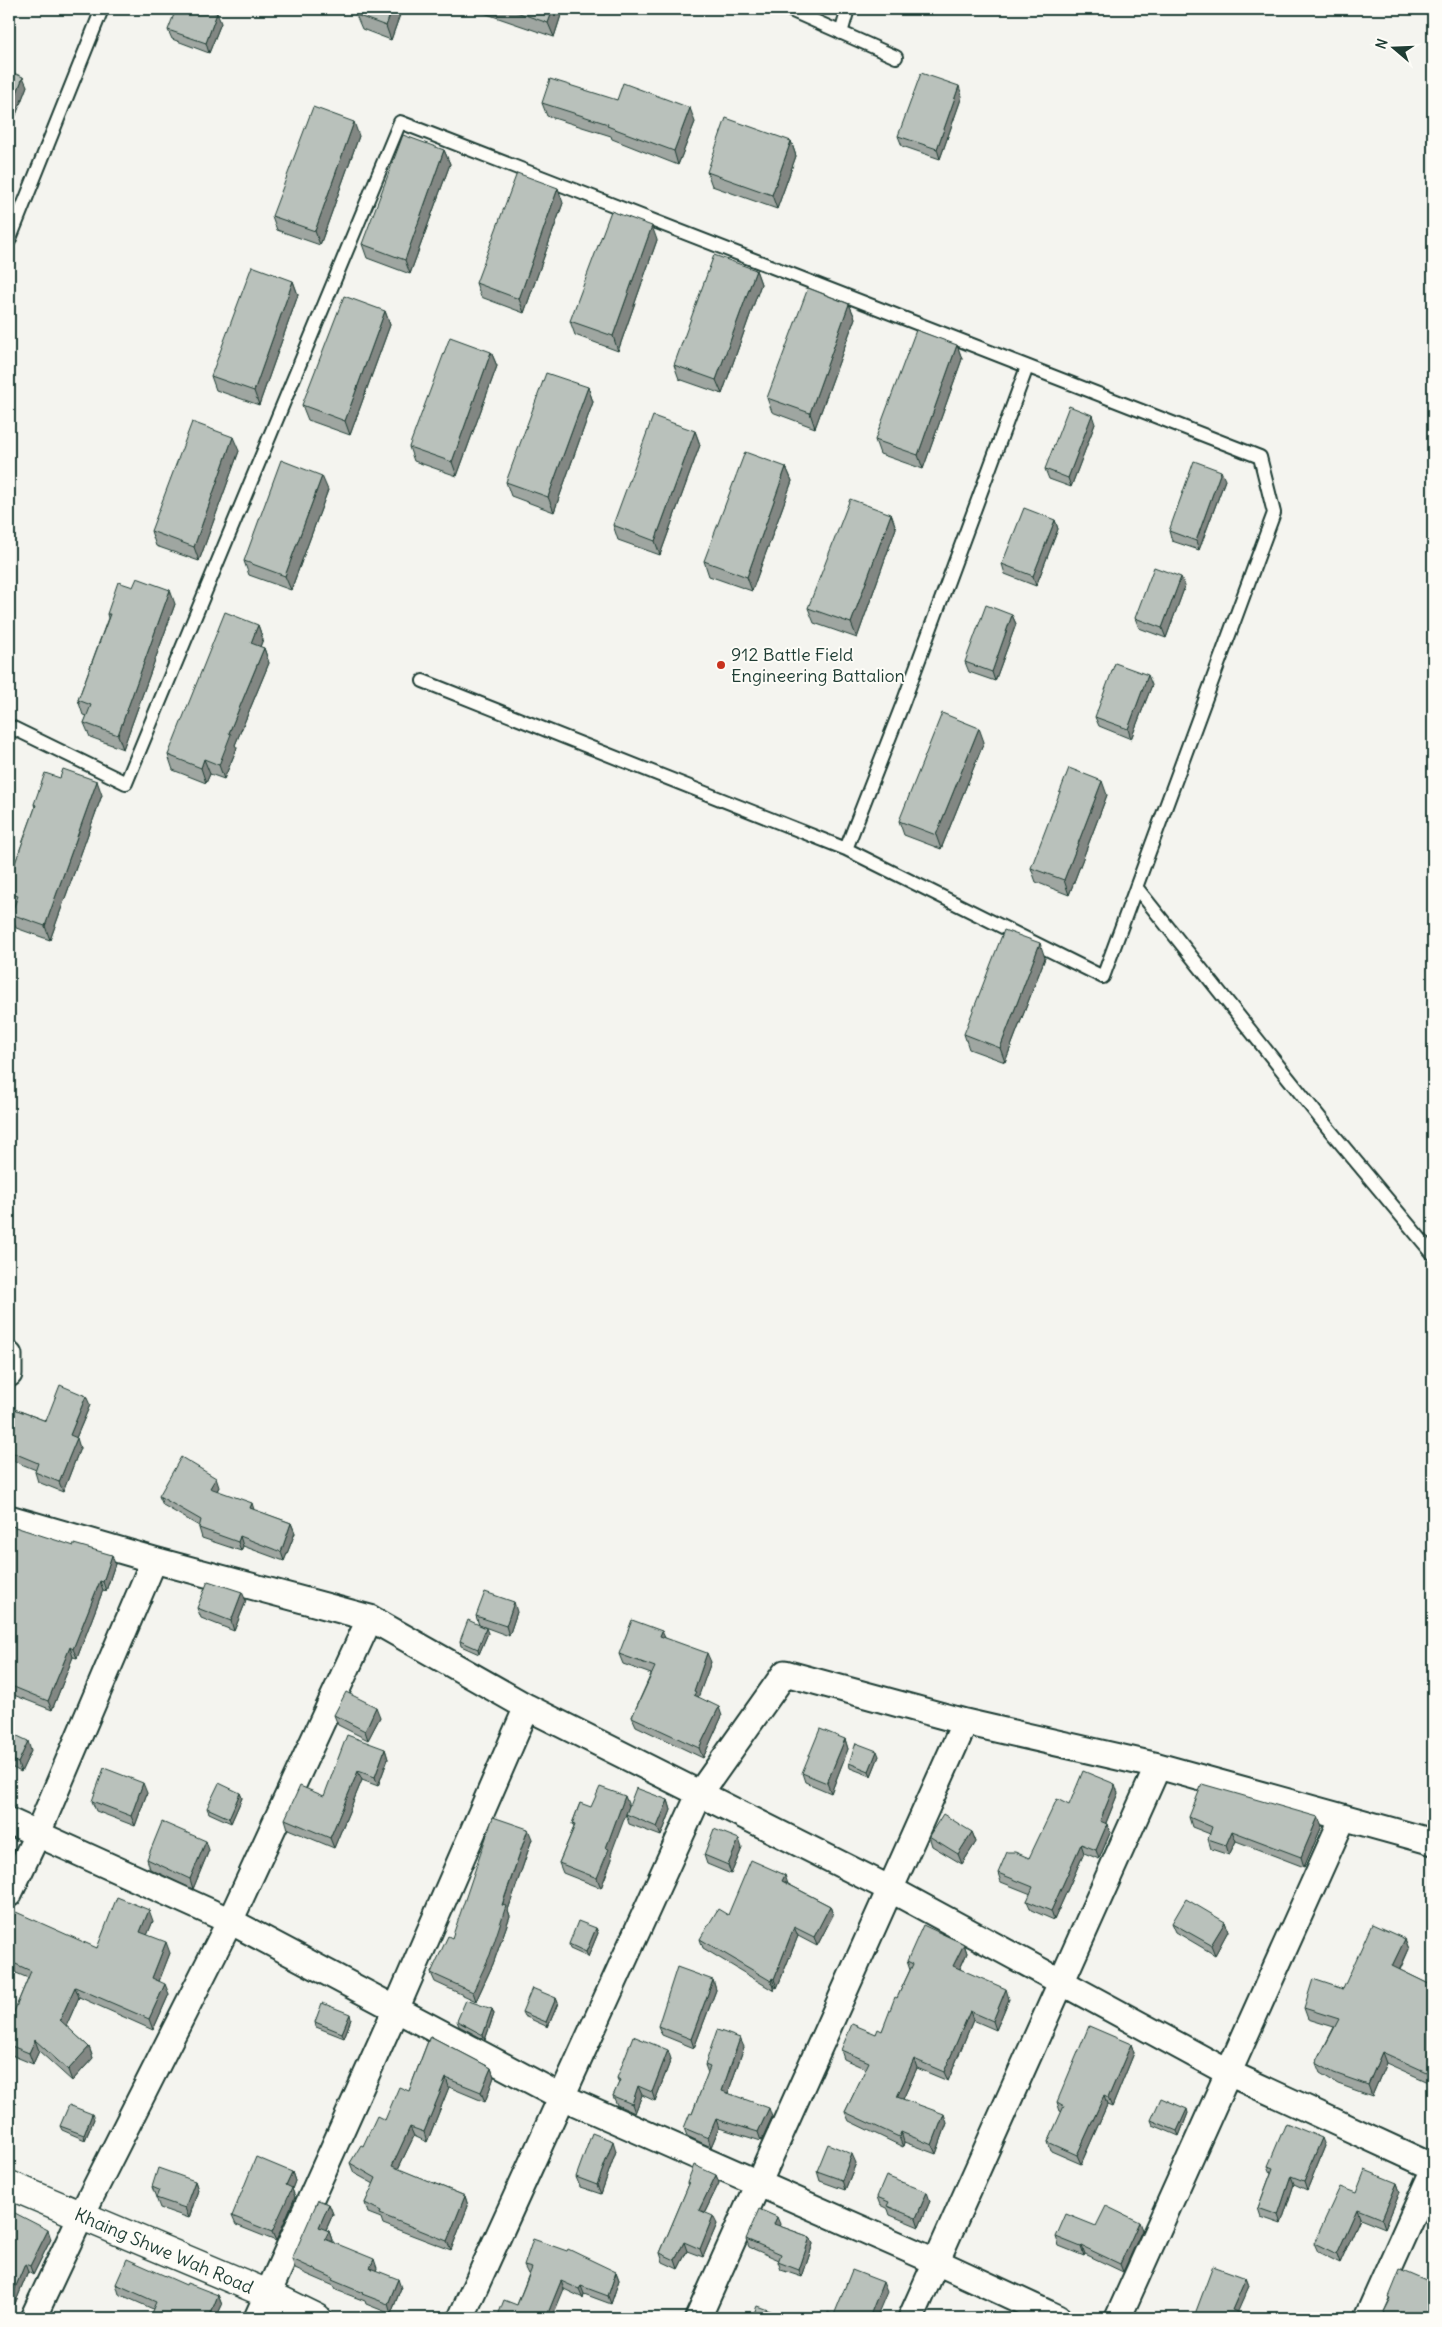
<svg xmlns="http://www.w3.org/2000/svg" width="1442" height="2327" viewBox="0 0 1442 2327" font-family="Delius,sans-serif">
<rect width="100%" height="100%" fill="#f4f4ef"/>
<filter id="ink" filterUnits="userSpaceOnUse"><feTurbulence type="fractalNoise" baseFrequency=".02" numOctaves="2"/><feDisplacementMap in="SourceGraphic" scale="10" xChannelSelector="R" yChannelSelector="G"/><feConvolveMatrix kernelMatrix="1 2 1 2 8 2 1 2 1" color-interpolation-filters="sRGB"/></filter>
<g filter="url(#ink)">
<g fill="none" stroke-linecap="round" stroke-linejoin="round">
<g stroke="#1f3d34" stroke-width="16">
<path id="service" d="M 788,9 L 896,57
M 841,33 L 848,9
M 9,241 L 102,9
M 9,726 L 126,783 L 400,122 L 1260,457 L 1274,513 L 1103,977 L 846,849 L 423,681
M 846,849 L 903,703 L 1027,367
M 1136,887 L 1328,1128 L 1433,1254"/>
</g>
<g stroke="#1f3d34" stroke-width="29">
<path id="minor" d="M 9,1355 L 9,1374
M 9,1518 L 154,1560 L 370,1618 L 527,1707 L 890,1889 L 1229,2073 L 1433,2167
M 9,1821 L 230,1921 L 560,2096 L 937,2262 L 1058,2318
M 9,1894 L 37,1835 L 154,1560
M 33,2318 L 81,2216 L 230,1921 L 370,1618
M 257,2318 L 396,2009 L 527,1707
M 461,2318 L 700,1793 L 785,1673 L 965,1722 L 1158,1766 L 1433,1842
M 698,2318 L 965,1722
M 911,2318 L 1158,1766
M 1118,2318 L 1343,1818
M 1367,2318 L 1433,2171"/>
</g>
<g stroke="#1f3d34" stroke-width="31">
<path id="tertiary" d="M 9,2185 L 268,2294 L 317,2318"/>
</g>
<use href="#service" stroke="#fdfcf7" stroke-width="12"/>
<use href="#minor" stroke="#fdfcf7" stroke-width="25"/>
<use href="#tertiary" stroke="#fdfcf7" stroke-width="28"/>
</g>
<path fill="#9fa6a1" stroke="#1f3d34" d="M 402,9 L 391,40 L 362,29 L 356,15 Z
M 480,9 L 563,9 L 554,37 L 481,12 Z
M 221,23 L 209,53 L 172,39 L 168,30 Z
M 9,71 L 27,86 L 14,120 L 9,118 Z
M 962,96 L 940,159 L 902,146 L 898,136 Z
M 617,100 L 695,122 L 678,165 L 612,139 L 611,136 L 547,116 L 542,103 Z
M 359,136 L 320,245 L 277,230 L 272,216 Z
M 791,141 L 796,156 L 777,209 L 712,186 L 707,172 Z
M 444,150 L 450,164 L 410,274 L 367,258 L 362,244 Z
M 563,203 L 524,313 L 481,297 L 476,283 Z
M 657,240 L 618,351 L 575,335 L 570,321 Z
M 756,270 L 761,284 L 722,394 L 679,379 L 674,365 Z
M 293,281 L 298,295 L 259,405 L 216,390 L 211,376 Z
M 849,304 L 855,318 L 815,428 L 772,412 L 767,398 Z
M 385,311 L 390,325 L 350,435 L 308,420 L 302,405 Z
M 957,345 L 962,359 L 923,469 L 880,454 L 875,440 Z
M 491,352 L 497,366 L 457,476 L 414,461 L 409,447 Z
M 588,387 L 593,402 L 554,512 L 511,496 L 506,482 Z
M 1095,424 L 1071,487 L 1049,479 L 1045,469 Z
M 695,431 L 700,445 L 660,555 L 618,540 L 613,525 Z
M 239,451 L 199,561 L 156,546 L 151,531 Z
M 786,467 L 792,481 L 752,591 L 709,576 L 704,561 Z
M 1225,480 L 1199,550 L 1172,541 L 1169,531 Z
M 328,490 L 291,590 L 249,575 L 244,561 Z
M 891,514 L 896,528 L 857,638 L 814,623 L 808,608 Z
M 1055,520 L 1058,529 L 1036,586 L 1005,574 L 1002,564 Z
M 1185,586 L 1166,638 L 1139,628 L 1135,618 Z
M 175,604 L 123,749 L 90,737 L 84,723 L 87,716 L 83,715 L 78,700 L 108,618 L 107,614 Z
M 1012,615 L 1016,624 L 995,681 L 969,672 L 965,662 Z
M 258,625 L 263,639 L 260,647 L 264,648 L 269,663 L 235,745 L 237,748 L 224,779 L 210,774 L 206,783 L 173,770 L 168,755 Z
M 1152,685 L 1131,739 L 1099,726 L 1095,717 Z
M 984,742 L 941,849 L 904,835 L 899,821 Z
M 102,795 L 50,940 L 16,928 L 11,914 L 14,907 L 10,905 L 9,902 L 9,880 L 35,808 L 34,804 Z
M 1107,795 L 1069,895 L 1036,882 L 1031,868 Z
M 1045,958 L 1005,1062 L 969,1049 L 964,1034 Z
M 90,1405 L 76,1438 L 80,1448 L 63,1492 L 38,1482 L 35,1472 L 36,1470 L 9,1459 L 9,1407 L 46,1421 Z
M 219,1487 L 217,1491 L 254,1510 L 291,1523 L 295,1533 L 284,1561 L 243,1546 L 241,1551 L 202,1538 L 199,1528 L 199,1526 L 163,1505 L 159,1496 Z
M 9,1525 L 115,1564 L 106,1591 L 103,1590 L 77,1658 L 73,1657 L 52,1710 L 11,1694 L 9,1699 Z
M 246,1601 L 234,1631 L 201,1618 L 197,1608 Z
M 517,1612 L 509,1636 L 479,1625 L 476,1616 Z
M 488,1633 L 479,1654 L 461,1646 L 460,1641 Z
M 665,1638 L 711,1662 L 698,1697 L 722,1716 L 703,1758 L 636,1726 L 632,1717 L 651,1674 L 623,1664 L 619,1654 Z
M 334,1715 L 380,1717 L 368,1740 L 338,1725 Z
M 9,1732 L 31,1751 L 21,1772 L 9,1766 Z
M 845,1739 L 848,1749 L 831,1793 L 805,1782 L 802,1773 Z
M 385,1749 L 388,1759 L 378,1786 L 362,1780 L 334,1848 L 288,1829 L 285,1819 L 324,1796 Z
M 879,1756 L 871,1776 L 850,1768 L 849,1763 Z
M 147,1793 L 135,1826 L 96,1811 L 92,1801 Z
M 240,1793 L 242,1798 L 231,1823 L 209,1813 L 207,1808 Z
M 1118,1793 L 1106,1823 L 1110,1833 L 1099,1859 L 1084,1853 L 1054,1920 L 1031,1910 L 1027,1901 L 1031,1894 L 1001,1882 L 998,1873 L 1029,1858 L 1069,1805 Z
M 668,1800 L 671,1810 L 661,1836 L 629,1824 L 626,1814 Z
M 580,1803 L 611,1854 L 612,1859 L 601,1888 L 563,1873 L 559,1863 L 574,1827 L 572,1824 Z
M 1189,1817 L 1318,1817 L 1322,1826 L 1304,1867 L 1236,1841 L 1229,1855 L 1211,1849 L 1208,1839 L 1210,1834 L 1192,1827 Z
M 972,1832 L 976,1842 L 962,1864 L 932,1846 L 929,1836 Z
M 532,1839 L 508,1910 L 510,1916 L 493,1964 L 476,2001 L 435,1982 L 431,1973 L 452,1938 Z
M 742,1848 L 731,1874 L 707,1864 L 704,1855 Z
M 209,1850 L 193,1889 L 150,1869 L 147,1859 Z
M 788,1884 L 830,1906 L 833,1915 L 817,1946 L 798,1936 L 777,1988 L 775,1987 L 774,1991 L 703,1948 L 700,1939 L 728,1915 Z
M 153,1921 L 147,1935 L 170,1953 L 159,1981 L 169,1994 L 153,2030 L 79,1997 L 66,2026 L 89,2047 L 93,2058 L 72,2081 L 39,2051 L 33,2064 L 9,2054 L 9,2024 L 28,1978 L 9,1970 L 9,1929 L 97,1948 Z
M 1225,1922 L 1228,1931 L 1215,1955 L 1176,1932 L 1172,1923 Z
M 596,1928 L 598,1933 L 588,1957 L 570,1949 L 569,1944 Z
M 1405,1939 L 1409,1949 L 1400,1970 L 1433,1986 L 1433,2084 L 1386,2063 L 1372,2096 L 1338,2084 L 1320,2073 L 1316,2063 L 1334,2027 L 1308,2019 L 1304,2008 L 1343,1989 Z
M 964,1944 L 967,1953 L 960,1969 L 1009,1999 L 996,2030 L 973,2020 L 948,2081 L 917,2068 L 903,2099 L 947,2123 L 936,2154 L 904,2142 L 903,2147 L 849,2121 L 845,2112 L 866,2069 L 844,2059 L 841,2050 L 882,2031 L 910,1970 L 907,1961 Z
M 713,1980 L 716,1990 L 694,2048 L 662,2035 L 658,2026 Z
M 556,1998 L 558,2003 L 548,2027 L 524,2016 L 522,2012 Z
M 492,2009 L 494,2014 L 485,2040 L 459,2026 L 457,2021 Z
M 351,2019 L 344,2038 L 316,2027 L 315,2022 Z
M 430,2036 L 491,2068 L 494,2077 L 485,2102 L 449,2087 L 427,2142 L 414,2136 L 398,2169 L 465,2196 L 468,2206 L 451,2250 L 383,2224 L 381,2218 L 368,2213 L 365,2203 L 374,2184 L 354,2173 L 350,2163 L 363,2146 L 409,2091 Z
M 1131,2044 L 1134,2053 L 1112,2107 L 1107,2105 L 1081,2164 L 1051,2151 L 1048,2142 L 1062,2112 L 1060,2111 L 1057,2102 Z
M 744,2047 L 728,2093 L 772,2117 L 761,2141 L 719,2128 L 711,2147 L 687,2136 L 684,2128 L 692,2114 L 708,2073 L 705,2065 Z
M 671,2059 L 655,2101 L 642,2095 L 635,2113 L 617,2105 L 613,2096 L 619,2083 L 617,2078 Z
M 1188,2113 L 1179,2136 L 1153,2125 L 1151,2120 Z
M 94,2119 L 85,2140 L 62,2130 L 60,2126 Z
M 1325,2146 L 1307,2190 L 1294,2184 L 1281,2224 L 1261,2217 L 1258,2208 L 1271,2173 L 1268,2166 Z
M 616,2151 L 601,2194 L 580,2187 L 576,2177 Z
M 856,2163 L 845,2190 L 820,2181 L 817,2171 Z
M 292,2172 L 295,2181 L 292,2189 L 295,2197 L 276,2241 L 236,2225 L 232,2216 Z
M 716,2175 L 719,2183 L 705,2212 L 717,2224 L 703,2257 L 687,2251 L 678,2269 L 663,2262 L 660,2253 L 688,2187 L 687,2183 Z
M 195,2181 L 198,2190 L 189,2218 L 160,2208 L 152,2187 Z
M 1397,2183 L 1400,2192 L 1385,2228 L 1360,2218 L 1340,2263 L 1318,2252 L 1314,2243 L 1356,2193 Z
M 877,2197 L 930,2201 L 919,2227 L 890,2215 L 888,2209 L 880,2205 Z
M 329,2204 L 333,2214 L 326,2230 L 329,2231 L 332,2240 L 332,2241 L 377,2268 L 376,2271 L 401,2288 L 391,2314 L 366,2304 L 365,2301 L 336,2290 L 334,2286 L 295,2269 L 292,2259 Z
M 9,2210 L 51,2239 L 33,2275 L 28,2272 L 14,2306 L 9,2304 Z
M 780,2224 L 779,2226 L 810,2237 L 813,2244 L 802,2277 L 781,2270 L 778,2262 L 779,2260 L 749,2247 L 746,2239 Z
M 1096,2226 L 1142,2230 L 1123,2272 L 1085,2254 L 1084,2256 L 1059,2246 L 1056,2237 Z
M 524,2266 L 616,2272 L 619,2280 L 611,2304 L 584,2294 L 583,2298 L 564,2289 L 517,2305 L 529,2274 L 528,2274 Z
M 1246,2278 L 1249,2286 L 1237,2312 L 1242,2314 L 1244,2318 L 1196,2318 L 1195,2314 Z
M 116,2284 L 218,2295 L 222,2305 L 216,2318 L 149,2318 L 153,2309 L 119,2294 Z"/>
<path fill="#828783" stroke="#1f3d34" d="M 392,9 L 402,9 L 391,40 L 386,26 Z
M 553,9 L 563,9 L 554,37 L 548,23 Z
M 217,13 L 221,23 L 209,53 L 206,43 Z
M 23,77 L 27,86 L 14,120 L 10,111 Z
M 959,86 L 962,96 L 940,159 L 937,149 Z
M 690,108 L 695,122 L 678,165 L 674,151 Z
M 354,122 L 359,136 L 320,245 L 315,231 Z
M 791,141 L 796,156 L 777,209 L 772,195 Z
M 444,150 L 450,164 L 410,274 L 405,260 Z
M 558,188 L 563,203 L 524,313 L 519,299 Z
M 652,226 L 657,240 L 618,351 L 613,336 Z
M 756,270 L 761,284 L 722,394 L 716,380 Z
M 293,281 L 298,295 L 259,405 L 254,391 Z
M 849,304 L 855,318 L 815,428 L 810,413 Z
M 385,311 L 390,325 L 350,435 L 345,421 Z
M 957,345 L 962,359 L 923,469 L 918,455 Z
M 491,352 L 497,366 L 457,476 L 452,462 Z
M 588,387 L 593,402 L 554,512 L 548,497 Z
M 1092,415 L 1095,424 L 1071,487 L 1068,478 Z
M 695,431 L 700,445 L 660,555 L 655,541 Z
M 233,437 L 239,451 L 199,561 L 194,547 Z
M 786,467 L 792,481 L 752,591 L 747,577 Z
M 1221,471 L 1225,480 L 1199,550 L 1196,541 Z
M 322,476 L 328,490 L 291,590 L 285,576 Z
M 891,514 L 896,528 L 857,638 L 851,623 Z
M 1055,520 L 1058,529 L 1036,586 L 1033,576 Z
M 1181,577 L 1185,586 L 1166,638 L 1162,628 Z
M 170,590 L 175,604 L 123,749 L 118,735 Z
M 1012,615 L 1016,624 L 995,681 L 992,672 Z
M 258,625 L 263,639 L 256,657 L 251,643 Z
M 264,648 L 269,663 L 235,745 L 237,748 L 224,779 L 219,765 L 229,733 Z
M 1148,675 L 1152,685 L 1131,739 L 1128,729 Z
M 979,728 L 984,742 L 941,849 L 936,835 Z
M 204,759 L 210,774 L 206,783 L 201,768 Z
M 97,781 L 102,795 L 50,940 L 45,926 Z
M 1102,781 L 1107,795 L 1069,895 L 1064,880 Z
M 1040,943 L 1045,958 L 1005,1062 L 1000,1048 Z
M 86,1396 L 90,1405 L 73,1445 L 70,1435 Z
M 77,1438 L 80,1448 L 63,1492 L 59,1482 Z
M 216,1478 L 219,1487 L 213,1498 L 210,1488 Z
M 252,1503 L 255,1513 L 250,1508 Z
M 291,1523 L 295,1533 L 284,1561 L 281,1552 Z
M 240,1536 L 243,1546 L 241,1551 L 238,1542 Z
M 112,1555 L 115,1564 L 106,1591 L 103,1582 Z
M 100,1581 L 103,1590 L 77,1658 L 73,1649 Z
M 242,1592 L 246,1601 L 234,1631 L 231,1621 Z
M 514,1602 L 517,1612 L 509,1636 L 506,1626 Z
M 486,1628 L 488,1633 L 479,1654 L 478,1649 Z
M 662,1631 L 666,1640 L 660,1636 Z
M 70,1647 L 73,1657 L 52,1710 L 48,1701 Z
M 707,1653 L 711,1662 L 698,1698 L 694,1695 L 694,1691 Z
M 9,1688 L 11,1694 L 9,1699 Z
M 376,1707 L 380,1717 L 368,1740 L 365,1731 Z
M 719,1707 L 722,1716 L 703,1758 L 699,1748 Z
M 845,1739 L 848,1749 L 831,1793 L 827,1783 Z
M 28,1741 L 31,1751 L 21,1772 L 18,1763 Z
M 385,1749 L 388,1759 L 378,1786 L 375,1777 Z
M 877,1751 L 879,1756 L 871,1776 L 869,1771 Z
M 358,1771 L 362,1780 L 334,1848 L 330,1838 Z
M 143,1783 L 147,1793 L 135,1826 L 131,1816 Z
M 1115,1784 L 1118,1793 L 1103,1830 L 1100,1821 Z
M 240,1793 L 242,1798 L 231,1823 L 229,1818 Z
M 625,1796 L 629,1806 L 611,1854 L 612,1859 L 601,1888 L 597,1878 L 606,1848 Z
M 668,1800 L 671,1810 L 661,1836 L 657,1827 Z
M 1318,1817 L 1322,1826 L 1304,1867 L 1301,1857 Z
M 1107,1824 L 1110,1833 L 1099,1859 L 1096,1850 Z
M 528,1829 L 532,1839 L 508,1910 L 510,1916 L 493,1964 L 476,2001 L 473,1992 Z
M 1232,1831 L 1236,1841 L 1229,1855 L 1226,1845 Z
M 972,1832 L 976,1842 L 962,1864 L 958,1854 Z
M 739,1839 L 742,1848 L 731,1874 L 728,1865 Z
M 206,1841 L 209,1850 L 193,1889 L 190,1879 Z
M 1081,1844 L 1084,1853 L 1054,1920 L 1051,1911 Z
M 785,1875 L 788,1884 L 782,1881 Z
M 830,1906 L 833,1915 L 817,1946 L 814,1937 Z
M 149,1910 L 153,1921 L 144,1943 L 140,1932 Z
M 1225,1922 L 1228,1931 L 1215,1955 L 1211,1945 Z
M 794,1927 L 798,1936 L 777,1988 L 774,1979 Z
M 596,1928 L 598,1933 L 588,1957 L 586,1952 Z
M 1405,1939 L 1409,1949 L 1396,1977 L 1392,1966 Z
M 166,1942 L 170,1953 L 156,1989 L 152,1978 Z
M 964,1944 L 967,1953 L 957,1975 L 953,1966 Z
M 772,1978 L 775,1987 L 774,1991 L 771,1981 Z
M 713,1980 L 716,1990 L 694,2048 L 691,2039 Z
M 165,1984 L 169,1994 L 153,2030 L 149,2019 Z
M 75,1987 L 79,1997 L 64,2031 L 60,2020 Z
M 1006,1989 L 1009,1999 L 996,2030 L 993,2021 Z
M 556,1998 L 558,2003 L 548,2027 L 546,2022 Z
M 492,2009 L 494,2014 L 485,2040 L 483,2035 Z
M 970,2011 L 973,2020 L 948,2081 L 944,2072 Z
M 350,2014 L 351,2019 L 344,2038 L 342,2033 Z
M 740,2038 L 744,2047 L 726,2099 L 722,2091 Z
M 35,2040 L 39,2051 L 33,2064 L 29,2053 Z
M 1131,2044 L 1134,2053 L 1112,2107 L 1108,2098 Z
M 89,2047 L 93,2058 L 72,2081 L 68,2070 Z
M 668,2050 L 671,2059 L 655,2101 L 652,2092 Z
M 1382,2052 L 1386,2063 L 1372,2096 L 1368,2085 Z
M 914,2059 L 917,2068 L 900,2106 L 897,2097 Z
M 491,2068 L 494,2077 L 485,2102 L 481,2092 Z
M 446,2078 L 449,2087 L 427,2142 L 424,2132 Z
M 638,2086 L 642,2095 L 635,2113 L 632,2104 Z
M 1104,2096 L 1107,2105 L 1081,2164 L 1077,2155 Z
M 769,2108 L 772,2117 L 761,2141 L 758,2132 Z
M 1187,2109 L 1188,2113 L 1179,2136 L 1177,2131 Z
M 92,2114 L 94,2119 L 85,2140 L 84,2135 Z
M 944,2114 L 947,2123 L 936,2154 L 932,2145 Z
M 716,2119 L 719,2128 L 711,2147 L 708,2138 Z
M 410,2127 L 414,2136 L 395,2175 L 392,2166 Z
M 901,2132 L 904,2142 L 903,2147 L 899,2137 Z
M 1322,2138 L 1325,2146 L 1307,2190 L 1304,2181 Z
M 613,2141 L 616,2151 L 601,2194 L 597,2185 Z
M 852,2154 L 856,2163 L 845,2190 L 842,2180 Z
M 292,2172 L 295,2181 L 292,2189 L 295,2197 L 276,2241 L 272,2232 L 286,2185 Z
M 716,2175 L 719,2183 L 702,2218 L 699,2210 Z
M 1291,2176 L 1294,2184 L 1281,2224 L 1278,2215 Z
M 195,2181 L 198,2190 L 189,2218 L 185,2208 Z
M 1397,2183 L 1400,2192 L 1385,2228 L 1382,2219 Z
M 927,2192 L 930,2201 L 919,2227 L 916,2218 Z
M 465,2196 L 468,2206 L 451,2250 L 447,2241 Z
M 329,2204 L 333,2214 L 323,2236 L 319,2227 Z
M 1357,2209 L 1360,2218 L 1340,2263 L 1337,2254 Z
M 713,2216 L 717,2224 L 703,2257 L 700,2249 Z
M 777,2217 L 780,2224 L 777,2232 L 774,2224 Z
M 1139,2222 L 1142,2230 L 1123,2272 L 1120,2264 Z
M 48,2230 L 51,2239 L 33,2275 L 30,2266 Z
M 329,2231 L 332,2240 L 329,2248 L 325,2239 Z
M 810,2237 L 813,2244 L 802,2277 L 799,2270 Z
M 684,2242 L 687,2251 L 678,2269 L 675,2260 Z
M 1082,2246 L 1085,2254 L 1084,2256 L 1081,2247 Z
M 374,2259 L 377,2268 L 373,2278 L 370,2268 Z
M 25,2264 L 28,2272 L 14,2306 L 11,2298 Z
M 616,2272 L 619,2280 L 611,2304 L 608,2296 Z
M 1246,2278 L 1249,2286 L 1235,2318 L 1232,2310 Z
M 398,2279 L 401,2288 L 391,2314 L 388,2304 Z
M 561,2281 L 564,2289 L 552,2318 L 546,2318 Z
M 883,2282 L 887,2292 L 876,2318 L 869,2318 Z
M 581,2286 L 584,2294 L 583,2298 L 579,2289 Z
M 218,2295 L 222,2305 L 216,2318 L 209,2318 Z"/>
<path fill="#b9c1bb" stroke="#1f3d34" d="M 176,9 L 205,9 L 217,13 L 206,43 L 168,30 Z
M 359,9 L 392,9 L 386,26 L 356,15 Z
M 508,9 L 553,9 L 548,23 Z
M 9,71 L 23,77 L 10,111 L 9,110 Z
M 921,73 L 959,86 L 937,149 L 898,136 Z
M 550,79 L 617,100 L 623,83 L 690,108 L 674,151 L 607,126 L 608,124 L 542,103 Z
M 313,107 L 354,122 L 315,231 L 272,216 Z
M 726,118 L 791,141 L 772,195 L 707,172 Z
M 403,135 L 444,150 L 405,260 L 362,244 Z
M 517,173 L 558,188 L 519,299 L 476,283 Z
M 611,211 L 652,226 L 613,336 L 570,321 Z
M 714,255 L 756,270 L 716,380 L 674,365 Z
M 252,266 L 293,281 L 254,391 L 211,376 Z
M 808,288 L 849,304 L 810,413 L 767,398 Z
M 344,296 L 385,311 L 345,421 L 302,405 Z
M 916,330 L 957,345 L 918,455 L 875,440 Z
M 450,337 L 491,352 L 452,462 L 409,447 Z
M 546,373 L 588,387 L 548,497 L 506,482 Z
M 1069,406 L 1092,415 L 1068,478 L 1045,469 Z
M 653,416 L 695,431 L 655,541 L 613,525 Z
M 192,422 L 233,437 L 194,547 L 151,531 Z
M 745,452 L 786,467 L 747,577 L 704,561 Z
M 281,460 L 322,476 L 285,576 L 244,561 Z
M 1194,461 L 1221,471 L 1196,541 L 1169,531 Z
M 850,499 L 891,514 L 851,623 L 808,608 Z
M 1024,508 L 1055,520 L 1033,576 L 1002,564 Z
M 1154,567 L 1181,577 L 1162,628 L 1135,618 Z
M 137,578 L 170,590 L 118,735 L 84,723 L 91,705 L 78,700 L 110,614 L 107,614 L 118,582 L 133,587 Z
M 986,605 L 1012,615 L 992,672 L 965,662 Z
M 225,612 L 258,625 L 251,643 L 264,648 L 229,733 L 231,734 L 219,765 L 204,759 L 201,768 L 168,755 Z
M 1115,663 L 1148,675 L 1128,729 L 1095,717 Z
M 942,713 L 979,728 L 936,835 L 899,821 Z
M 1069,768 L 1102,781 L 1064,880 L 1031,868 Z
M 63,769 L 97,781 L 45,926 L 11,914 L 18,896 L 9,893 L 9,880 L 36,805 L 34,804 L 45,773 L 60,778 Z
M 1004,930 L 1040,943 L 1000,1048 L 964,1034 Z
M 60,1385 L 86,1396 L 70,1435 L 77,1438 L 59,1482 L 35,1472 L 38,1463 L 9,1451 L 9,1407 L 46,1421 Z
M 181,1457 L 216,1478 L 210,1488 L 252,1503 L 250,1508 L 291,1523 L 281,1552 L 240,1536 L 238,1542 L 199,1528 L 201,1520 L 159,1496 Z
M 9,1525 L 74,1546 L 74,1544 L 112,1555 L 103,1582 L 100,1581 L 73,1649 L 70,1647 L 48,1701 L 9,1685 Z
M 208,1581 L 242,1592 L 231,1621 L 197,1608 Z
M 485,1592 L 514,1602 L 506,1626 L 476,1616 Z
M 468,1620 L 486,1628 L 478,1649 L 460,1641 Z
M 632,1620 L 662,1631 L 660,1636 L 707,1653 L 694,1691 L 696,1692 L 694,1695 L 719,1707 L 699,1748 L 632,1717 L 655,1667 L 619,1654 Z
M 346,1692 L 376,1707 L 365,1731 L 334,1715 Z
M 820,1729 L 845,1739 L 827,1783 L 802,1773 Z
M 9,1732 L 28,1741 L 18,1763 L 9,1758 Z
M 347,1735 L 385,1749 L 375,1777 L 358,1771 L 330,1838 L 285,1819 L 300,1786 L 324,1796 Z
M 856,1743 L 877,1751 L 869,1771 L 849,1763 Z
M 104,1768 L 143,1783 L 131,1816 L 92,1801 Z
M 1083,1771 L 1115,1784 L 1100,1821 L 1107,1824 L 1096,1850 L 1081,1844 L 1051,1911 L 1027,1901 L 1033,1887 L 998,1873 L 1007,1852 L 1015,1852 L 1029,1858 L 1057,1799 L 1069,1805 Z
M 219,1783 L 240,1793 L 229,1818 L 207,1808 Z
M 1202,1784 L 1318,1817 L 1301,1857 L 1232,1831 L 1226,1845 L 1208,1839 L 1212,1827 L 1189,1817 Z
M 600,1787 L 625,1796 L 606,1848 L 609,1849 L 597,1878 L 559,1863 L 575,1825 L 572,1824 L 580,1803 L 591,1807 Z
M 636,1788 L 668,1800 L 657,1827 L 626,1814 Z
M 943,1814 L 972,1832 L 958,1854 L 929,1836 Z
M 493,1817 L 528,1829 L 502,1905 L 506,1906 L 490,1955 L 473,1992 L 431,1973 L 448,1936 L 452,1938 Z
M 162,1822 L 206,1841 L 190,1879 L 147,1859 Z
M 714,1829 L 739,1839 L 728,1865 L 704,1855 Z
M 751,1860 L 785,1875 L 782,1881 L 830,1906 L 814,1937 L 794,1927 L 774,1979 L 772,1978 L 771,1981 L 700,1939 L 718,1909 L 728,1915 Z
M 117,1897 L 149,1910 L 140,1932 L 166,1942 L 152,1978 L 165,1984 L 149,2019 L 75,1987 L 60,2020 L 89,2047 L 68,2070 L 35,2040 L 29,2053 L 9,2045 L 9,2024 L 31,1971 L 9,1961 L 9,1929 L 16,1912 L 97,1948 Z
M 1186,1899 L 1225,1922 L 1211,1945 L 1172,1923 Z
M 578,1921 L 596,1928 L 586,1952 L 569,1944 Z
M 1372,1924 L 1405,1939 L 1392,1966 L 1433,1986 L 1433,2075 L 1382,2052 L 1368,2085 L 1334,2073 L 1316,2063 L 1339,2019 L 1304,2008 L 1313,1979 L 1343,1989 Z
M 923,1925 L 964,1944 L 953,1966 L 1006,1989 L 993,2021 L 970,2011 L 944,2072 L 914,2059 L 897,2097 L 944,2114 L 932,2145 L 901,2132 L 899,2137 L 845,2112 L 869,2062 L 841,2050 L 852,2024 L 876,2034 L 878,2029 L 882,2031 L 895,1997 L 897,1998 L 913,1964 L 907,1961 Z
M 677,1967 L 713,1980 L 691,2039 L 658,2026 Z
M 532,1988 L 556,1998 L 546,2022 L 522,2012 Z
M 466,2000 L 492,2009 L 483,2035 L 457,2021 Z
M 322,2003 L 350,2014 L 342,2033 L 315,2022 Z
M 1089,2026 L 1131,2044 L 1108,2098 L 1104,2096 L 1077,2155 L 1048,2142 L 1064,2106 L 1057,2102 Z
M 717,2030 L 740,2038 L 722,2091 L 769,2108 L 758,2132 L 716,2119 L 708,2138 L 684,2128 L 690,2113 L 692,2114 L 710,2067 L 705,2065 Z
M 430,2036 L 491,2068 L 481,2092 L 446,2078 L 424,2132 L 410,2127 L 392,2166 L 465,2196 L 447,2241 L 380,2214 L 381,2211 L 365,2203 L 376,2178 L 350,2163 L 361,2145 L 363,2146 L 377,2116 L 385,2120 L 399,2087 L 409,2091 Z
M 633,2036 L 668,2050 L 652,2092 L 638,2086 L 632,2104 L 613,2096 L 620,2080 L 617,2078 Z
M 1161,2098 L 1187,2109 L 1177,2131 L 1151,2120 Z
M 69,2105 L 92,2114 L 84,2135 L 60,2126 Z
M 1286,2123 L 1322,2138 L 1304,2181 L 1291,2176 L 1278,2215 L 1258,2208 L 1273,2168 L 1268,2166 Z
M 592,2133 L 613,2141 L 597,2185 L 576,2177 Z
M 828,2144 L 852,2154 L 842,2180 L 817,2171 Z
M 256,2157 L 292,2172 L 286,2185 L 292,2188 L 272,2232 L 232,2216 Z
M 694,2165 L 716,2175 L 699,2210 L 713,2216 L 700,2249 L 684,2242 L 675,2260 L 660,2253 L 689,2184 L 687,2183 Z
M 158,2168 L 195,2181 L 185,2208 L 156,2198 L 159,2190 L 152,2187 Z
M 1365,2170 L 1397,2183 L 1382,2219 L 1357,2209 L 1337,2254 L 1314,2243 L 1340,2187 L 1356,2193 Z
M 886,2176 L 927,2192 L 916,2218 L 887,2206 L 889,2202 L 877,2197 Z
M 318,2200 L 329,2204 L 319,2227 L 329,2231 L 325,2239 L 374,2259 L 370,2268 L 398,2279 L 388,2304 L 362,2294 L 363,2293 L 332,2280 L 333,2278 L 292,2259 Z
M 1106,2206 L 1139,2222 L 1120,2264 L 1082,2246 L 1081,2247 L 1056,2237 L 1066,2214 L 1096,2226 Z
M 759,2209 L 777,2217 L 774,2224 L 810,2237 L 799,2270 L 778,2262 L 781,2254 L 746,2239 Z
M 9,2210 L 48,2230 L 30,2266 L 25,2264 L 11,2298 L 9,2297 Z
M 533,2239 L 567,2251 L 568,2249 L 616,2272 L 608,2296 L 581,2286 L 579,2289 L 561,2281 L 546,2318 L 497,2318 L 504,2300 L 517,2305 L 532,2268 L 524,2266 Z
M 127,2259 L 186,2285 L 187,2283 L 218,2295 L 209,2318 L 149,2318 L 156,2302 L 116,2284 Z
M 1213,2266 L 1246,2278 L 1232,2310 L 1242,2314 L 1241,2318 L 1207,2318 L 1195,2314 Z
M 852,2270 L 883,2282 L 869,2318 L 825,2318 L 828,2312 L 834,2315 Z
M 1400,2270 L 1433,2284 L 1433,2311 L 1431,2317 L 1433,2318 L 1381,2318 L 1391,2298 L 1389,2297 Z
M 757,2306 L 784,2316 L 783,2318 L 752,2318 Z
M 83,2315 L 92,2318 L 82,2318 Z"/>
</g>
<circle fill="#c8321e" stroke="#fdfcf7" stroke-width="2" cx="721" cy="665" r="5"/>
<g text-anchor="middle" stroke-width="4" stroke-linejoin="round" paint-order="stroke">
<g font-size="18" fill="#1f3d34" stroke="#fdfcf7" text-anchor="start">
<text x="731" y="661">912 Battle Field<tspan x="731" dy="21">Engineering Battalion</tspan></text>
</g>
<g font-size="18" fill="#1f3d34" stroke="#fdfcf7">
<text transform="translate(164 2251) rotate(23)" y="6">Khaing Shwe Wah Road</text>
</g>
</g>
<rect width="1442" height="2327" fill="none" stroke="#fdfcf7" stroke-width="30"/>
<rect x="15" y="15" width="1412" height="2297" fill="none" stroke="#1f3d34" stroke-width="2" filter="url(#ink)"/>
<g transform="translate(1394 48) rotate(289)" stroke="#fdfcf7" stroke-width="4" paint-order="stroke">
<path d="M0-4L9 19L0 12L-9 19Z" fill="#1f3d34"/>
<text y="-8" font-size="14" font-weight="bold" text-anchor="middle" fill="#1f3d34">N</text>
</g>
</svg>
